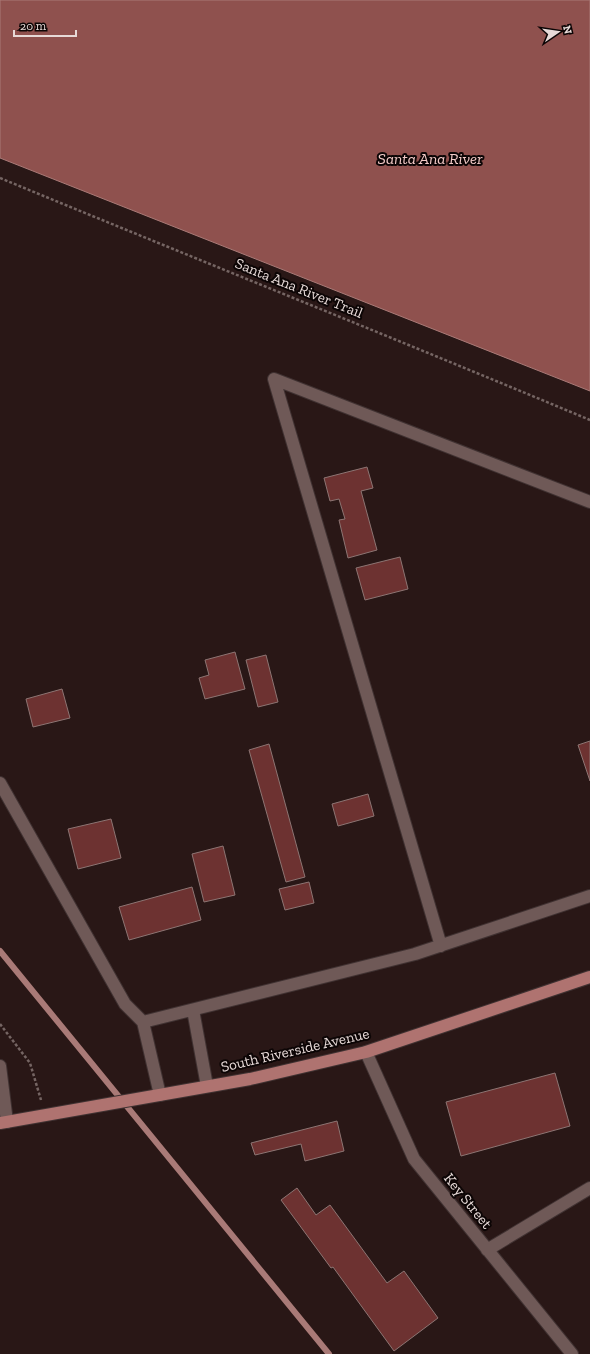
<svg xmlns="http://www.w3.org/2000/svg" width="590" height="1354" viewBox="0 0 590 1354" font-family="'Zilla Slab',serif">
<rect width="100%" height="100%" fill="#291716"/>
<path fill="#8f514e" stroke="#a97a77" d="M 0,0 L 590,0 L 590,391 L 0,158 Z"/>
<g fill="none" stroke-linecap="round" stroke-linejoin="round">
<path stroke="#a97a77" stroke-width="6" d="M 0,951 L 329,1354"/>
</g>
<path fill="#6d3231" stroke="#8d7573" d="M 367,467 L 373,488 L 361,491 L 377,550 L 348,558 L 339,520 L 345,519 L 339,499 L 330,501 L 324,478 Z
M 400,557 L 408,589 L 365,600 L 356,568 Z
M 235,652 L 245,689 L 205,699 L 199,678 L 209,675 L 205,660 Z
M 266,655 L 278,702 L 258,707 L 246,660 Z
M 62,689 L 70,718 L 33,727 L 26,699 Z
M 590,741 L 590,781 L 578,745 Z
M 269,744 L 305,877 L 286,882 L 249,750 Z
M 368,794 L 374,816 L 338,826 L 332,804 Z
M 111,819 L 121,858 L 78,869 L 68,829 Z
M 223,846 L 235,895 L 204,902 L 192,854 Z
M 309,882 L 314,903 L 285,910 L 279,889 Z
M 192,887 L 201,920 L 129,940 L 119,907 Z
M 555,1073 L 570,1126 L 461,1156 L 446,1102 Z
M 337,1121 L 344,1151 L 305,1161 L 301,1144 L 255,1155 L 251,1143 Z
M 297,1188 L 316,1215 L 330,1205 L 387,1283 L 404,1271 L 438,1318 L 394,1351 L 333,1267 L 331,1268 L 281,1200 Z"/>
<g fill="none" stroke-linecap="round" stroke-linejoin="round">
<g stroke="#403232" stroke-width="14">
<path id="minor" d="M 0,783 L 125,1004 L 143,1022 L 415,954 L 590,896
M 441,946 L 274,379 L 590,502
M 193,1010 L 207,1086
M 143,1022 L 160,1095
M 366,1052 L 414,1159 L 572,1354
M 0,1066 L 7,1122
M 487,1250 L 590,1188"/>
</g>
<g stroke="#403232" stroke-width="14">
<path id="major" d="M 0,1123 L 250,1079 L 366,1052 L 590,977"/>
</g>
<path stroke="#756563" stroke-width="2.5" stroke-dasharray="3 2" stroke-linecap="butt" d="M 0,178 C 196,259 394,338 590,420
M 0,1024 L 30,1063 L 41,1100"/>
<use href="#minor" stroke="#6f5957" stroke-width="12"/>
<use href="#major" stroke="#af7370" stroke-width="12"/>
</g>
<g text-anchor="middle" stroke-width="4" stroke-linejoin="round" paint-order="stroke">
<g font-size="15" fill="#e7dad8" stroke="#0c0505">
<text transform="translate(299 288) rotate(22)" y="5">Santa Ana River Trail</text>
<text transform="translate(295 1050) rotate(-13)" y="5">South Riverside Avenue</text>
<text transform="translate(468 1201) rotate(51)" y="5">Key Street</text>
</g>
<g font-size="16" font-style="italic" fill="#f4ccc9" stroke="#0c0505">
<text x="430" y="164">Santa Ana River</text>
</g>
</g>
<g transform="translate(558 32) rotate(77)" stroke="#0c0505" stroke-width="3" paint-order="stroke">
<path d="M0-3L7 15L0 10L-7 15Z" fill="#e7dad8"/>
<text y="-6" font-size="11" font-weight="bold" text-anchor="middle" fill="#e7dad8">N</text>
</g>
<path d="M14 30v6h62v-6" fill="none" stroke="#e7dad8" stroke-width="2"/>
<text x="20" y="30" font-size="12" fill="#e7dad8" stroke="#0c0505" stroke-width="3" paint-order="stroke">20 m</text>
</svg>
